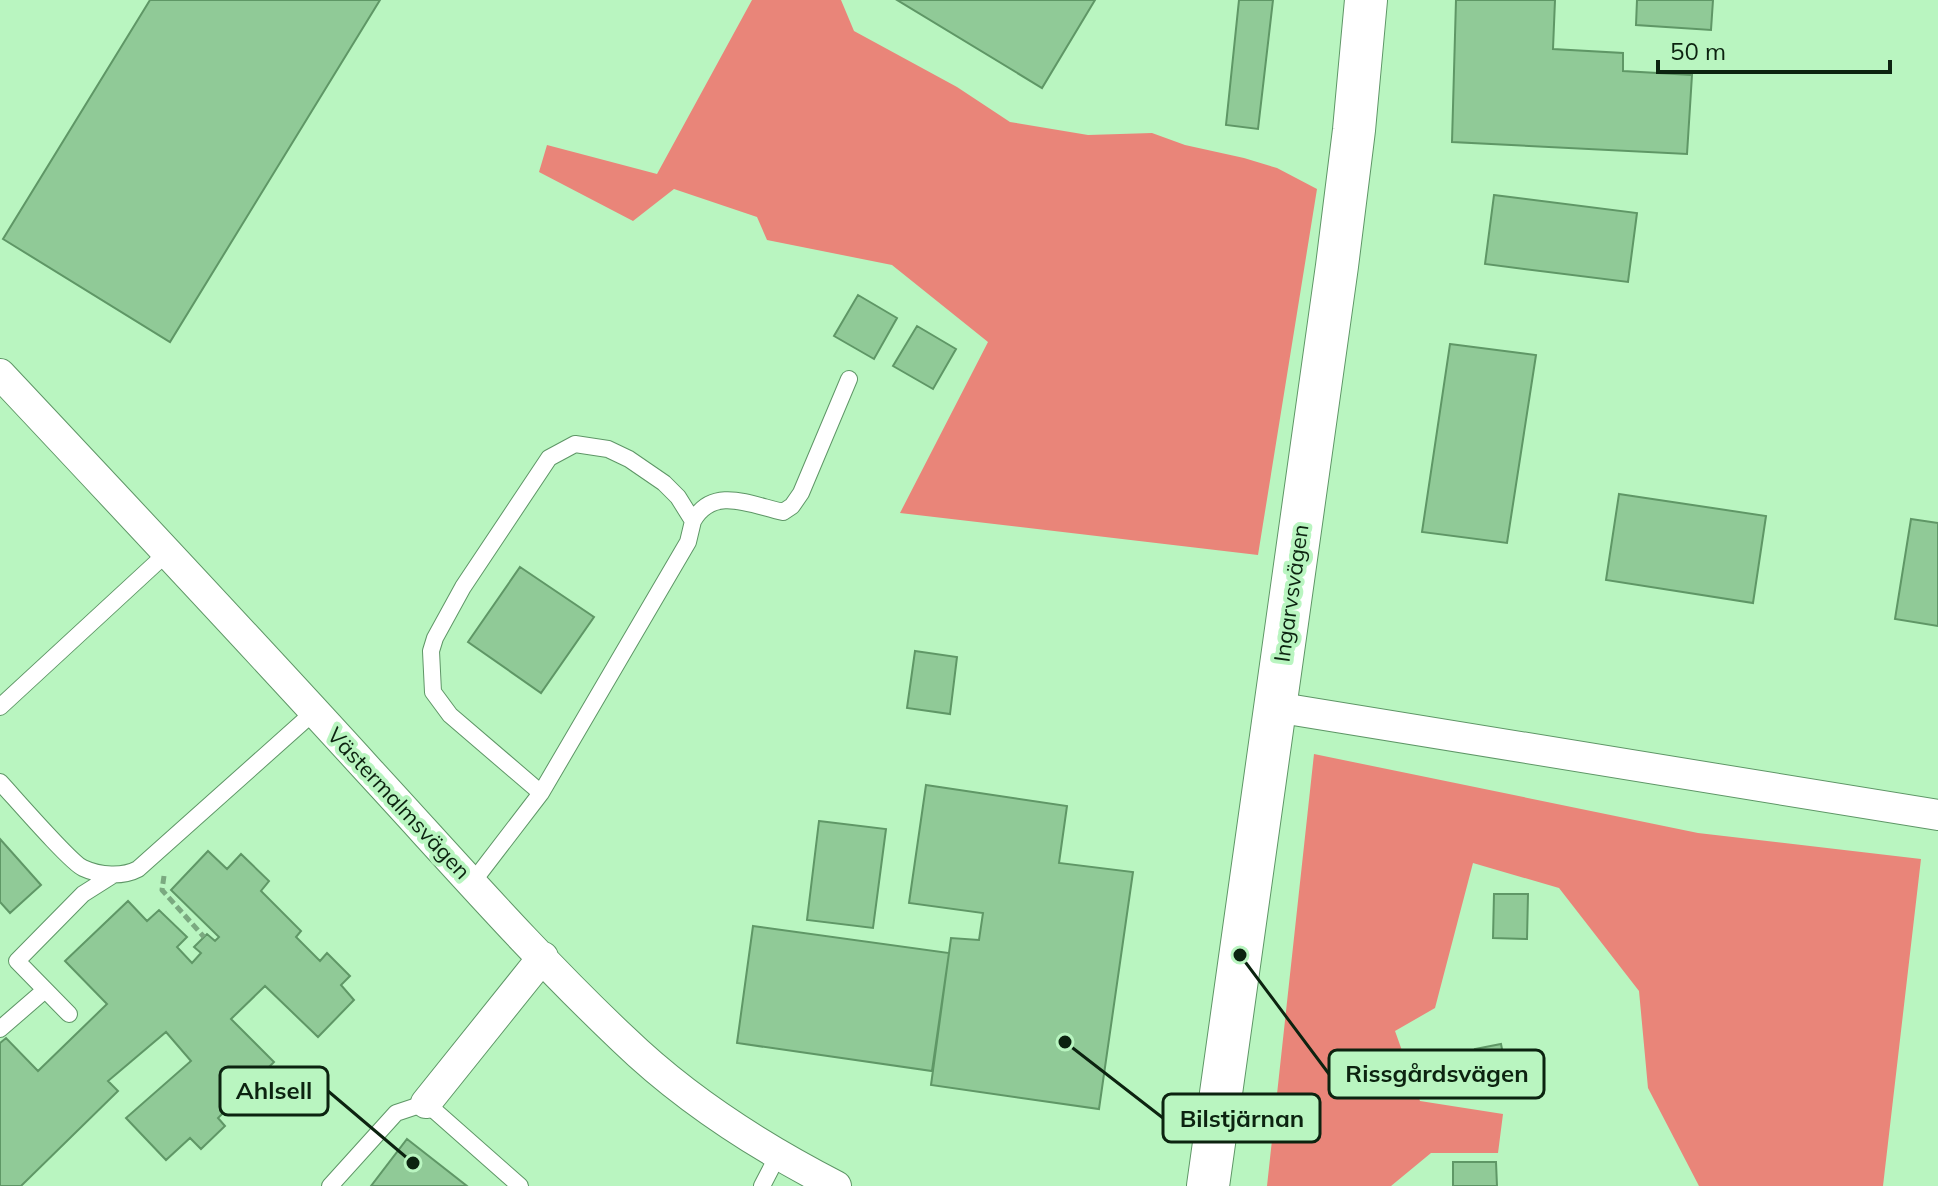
<svg xmlns="http://www.w3.org/2000/svg" width="1938" height="1186" viewBox="0 0 1938 1186" font-family="Mulish,sans-serif">
<rect width="100%" height="100%" fill="#b9f5c0"/>
<path fill="#e98579" d="M 752,0 L 841,0 L 854,31 L 957,87 L 1010,122 L 1088,135 L 1152,133 L 1185,145 L 1244,158 L 1277,168 L 1317,189 L 1258,555 L 900,513 L 988,342 L 892,265 L 767,240 L 757,217 L 674,189 L 633,221 L 539,172 L 547,145 L 657,174 Z
M 1314,754 L 1698,833 L 1921,859 L 1883,1186 L 1699,1186 L 1648,1088 L 1639,991 L 1559,888 L 1473,863 L 1435,1008 L 1395,1031 L 1420,1101 L 1503,1114 L 1498,1153 L 1431,1153 L 1391,1186 L 1267,1186 Z"/>
<path fill="#90ca97" stroke="#5f9766" stroke-width="2" d="M 150,0 L 380,0 L 170,342 L 3,239 Z
M 897,0 L 1095,0 L 1042,88 Z
M 1239,0 L 1273,0 L 1258,129 L 1226,125 Z
M 1456,0 L 1555,0 L 1553,49 L 1623,53 L 1623,71 L 1692,75 L 1687,154 L 1452,142 Z
M 1637,0 L 1713,0 L 1711,30 L 1636,25 Z
M 1494,195 L 1637,213 L 1628,282 L 1485,264 Z
M 858,295 L 897,318 L 874,359 L 834,336 Z
M 917,326 L 956,349 L 933,389 L 893,366 Z
M 1450,344 L 1536,355 L 1507,543 L 1422,532 Z
M 1619,494 L 1766,516 L 1753,603 L 1606,580 Z
M 1911,519 L 1938,523 L 1938,626 L 1895,619 Z
M 520,567 L 594,617 L 541,693 L 468,642 Z
M 915,651 L 957,657 L 950,714 L 907,708 Z
M 926,785 L 1067,806 L 1059,863 L 1133,872 L 1099,1109 L 931,1085 L 951,938 L 979,940 L 983,913 L 909,903 Z
M 819,821 L 886,829 L 873,928 L 807,920 Z
M 0,839 L 41,885 L 10,913 L 0,902 Z
M 208,851 L 227,869 L 241,854 L 269,881 L 261,891 L 301,931 L 296,937 L 320,961 L 327,953 L 350,976 L 341,985 L 354,1000 L 318,1037 L 265,986 L 231,1019 L 274,1062 L 218,1118 L 225,1126 L 201,1149 L 190,1138 L 166,1160 L 126,1118 L 191,1061 L 166,1032 L 108,1081 L 118,1091 L 21,1186 L 0,1186 L 0,1043 L 6,1038 L 38,1071 L 107,1004 L 65,961 L 128,901 L 147,921 L 159,910 L 187,937 L 177,947 L 192,963 L 201,953 L 194,947 L 207,934 L 215,941 L 219,937 L 171,890 Z
M 1494,894 L 1528,894 L 1527,939 L 1493,938 Z
M 753,926 L 949,953 L 932,1071 L 737,1043 Z
M 1501,1044 L 1509,1085 L 1483,1090 L 1475,1049 Z
M 407,1139 L 467,1186 L 371,1186 Z
M 1453,1162 L 1496,1162 L 1497,1186 L 1453,1186 Z"/>
<g fill="none" stroke-linecap="round" stroke-linejoin="round">
<g stroke="#5e9666" stroke-width="18">
<path id="lane" d="M 693,521 C 713,485 751,505 783,512 L 792,506 L 801,493 L 849,379
M 0,707 L 168,552
M 0,782 C 14,797 70,862 83,868 C 100,876 123,877 138,869 L 315,711
M 472,883 L 541,793 L 688,542 L 693,521 L 678,497 L 664,483 L 629,459 L 608,449 L 575,444 L 549,458 L 463,587 L 435,638 L 431,651 L 433,692 L 450,715 L 541,793
M 69,1014 L 17,961 L 83,894 L 113,875
M 0,1029 L 45,990
M 330,1186 L 396,1113 L 426,1103 L 520,1186
M 762,1186 L 778,1155"/>
</g>
<g stroke="#5e9666" stroke-width="32">
<path id="street" d="M 0,374 C 124,506 248,638 370,772 C 453,862 534,955 623,1039 C 685,1099 760,1147 836,1186
M 1275,707 L 1938,815
M 426,1103 L 543,957"/>
</g>
<g stroke="#5e9666" stroke-width="44">
<path id="secondary" d="M 1208,1186 L 1337,266 L 1354,130 L 1366,0"/>
</g>
<path stroke="#7ba980" stroke-width="5" stroke-dasharray="8 4" stroke-linecap="butt" d="M 164,876 L 162,890 L 204,937"/>
<use href="#lane" stroke="#fff" stroke-width="16"/>
<use href="#street" stroke="#fff" stroke-width="30"/>
<use href="#secondary" stroke="#fff" stroke-width="42"/>
</g>
<g text-anchor="middle" stroke-width="8" stroke-linejoin="round" paint-order="stroke">
<g font-size="22" fill="#0c2310" stroke="#b9f5c0">
<text transform="translate(1291 593) rotate(-82)" y="8">Ingarvsvägen</text>
<text transform="translate(399 803) rotate(47)" y="8">Västermalmsvägen</text>
</g>
</g>
<path fill="none" stroke="#0c2310" stroke-width="3" d="M1240 955L1329 1074M413 1163L328 1091M1065 1042L1163 1118"/>
<g fill="#0c2310" stroke="#b9f5c0" stroke-width="3">
<circle cx="1240" cy="955" r="8"/>
<circle cx="413" cy="1163" r="8"/>
<circle cx="1065" cy="1042" r="8"/>
</g>
<g fill="#b9f5c0" stroke="#0c2310" stroke-width="3">
<rect x="1329" y="1050" width="215" height="48" rx="8"/>
<rect x="220" y="1067" width="108" height="48" rx="8"/>
<rect x="1163" y="1094" width="157" height="48" rx="8"/>
</g>
<g font-size="24" text-anchor="middle" font-weight="bold" fill="#0c2310">
<text x="1437" y="1082">Rissgårdsvägen</text>
<text x="274" y="1099">Ahlsell</text>
<text x="1242" y="1127">Bilstjärnan</text>
</g>
<path d="M1658 60v12h232v-12" fill="none" stroke="#0c2310" stroke-width="4"/>
<text x="1670" y="60" font-size="24" fill="#0c2310" stroke="#b9f5c0" stroke-width="6" paint-order="stroke">50 m</text>
</svg>
